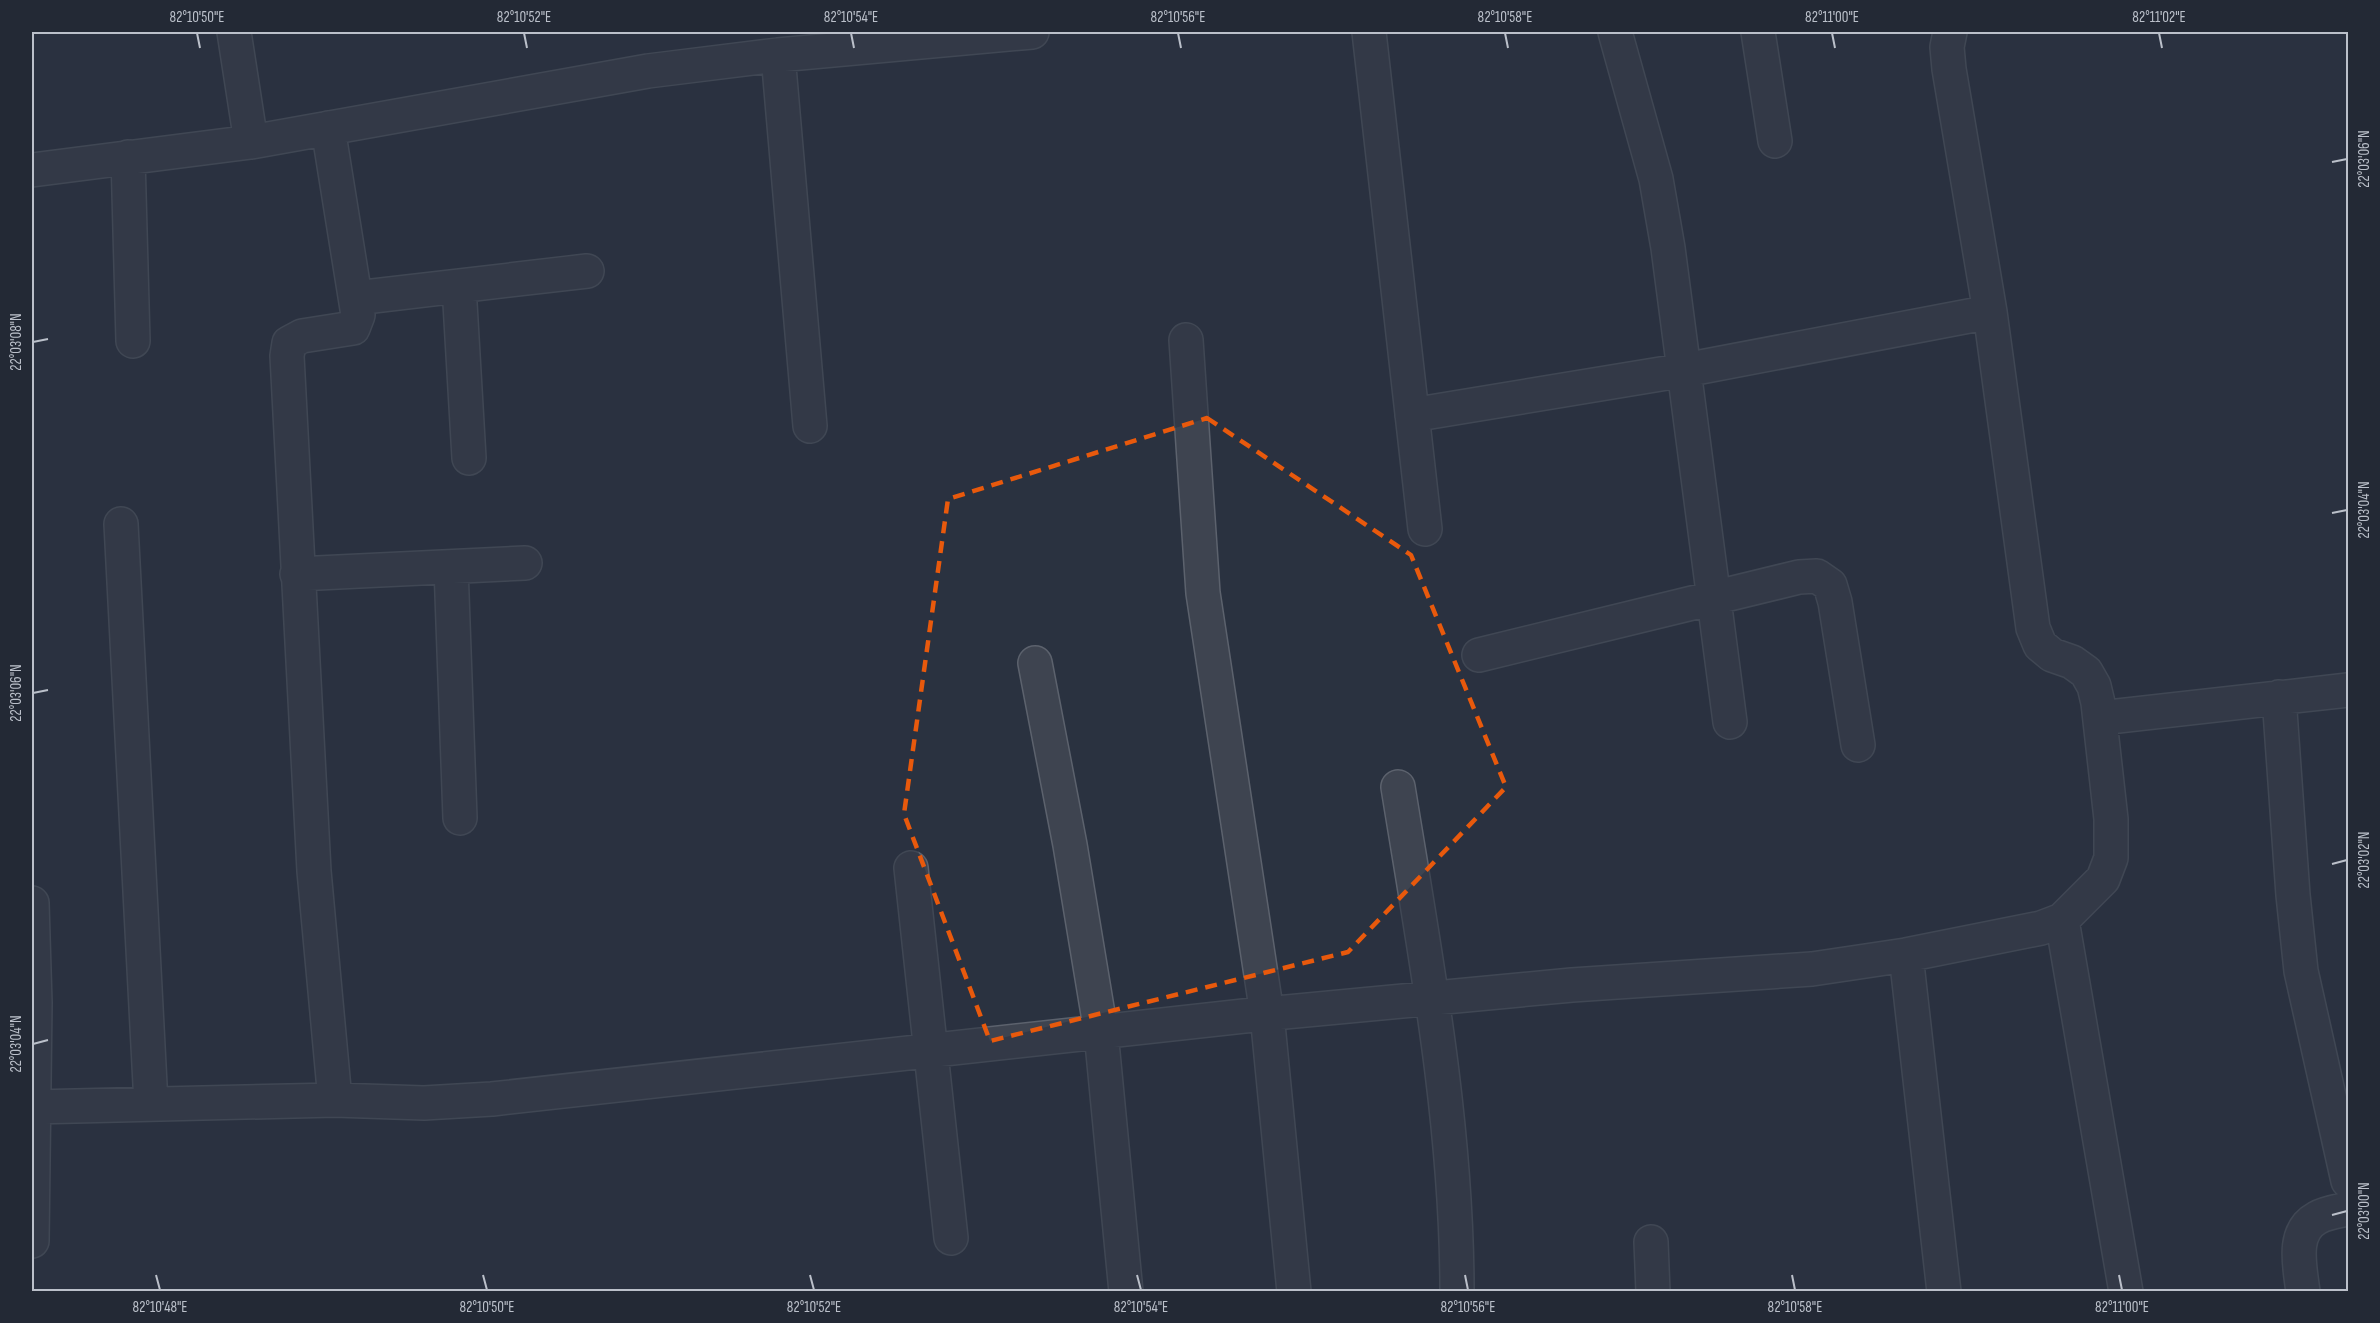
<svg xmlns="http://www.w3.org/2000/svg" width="2380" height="1323" viewBox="0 0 2380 1323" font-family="'Sofia Sans Condensed',sans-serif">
<rect width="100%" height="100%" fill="#2a3240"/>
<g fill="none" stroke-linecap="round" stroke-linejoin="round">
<g stroke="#5c626d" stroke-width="36">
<path id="minor" d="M 234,32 L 251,142
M 1369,32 L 1425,529
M 1615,32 L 1656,179 L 1668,248 L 1730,722
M 1758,32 L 1775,141
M 778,55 L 810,426
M 328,128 L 358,315 L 353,328 L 302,336 L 289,343 L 287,356 L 314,871 L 335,1100
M 128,157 L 133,341
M 32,170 L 251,142 L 648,71 L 778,55 L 1032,32
M 459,286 L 469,458
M 356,298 L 587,271
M 1186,340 L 1203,593 L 1267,1014 L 1294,1292
M 1412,415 L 1685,370 L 1990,312
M 121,524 L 151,1104
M 451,567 L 460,818
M 297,574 L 525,563
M 1479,655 L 1799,577 L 1817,576 L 1830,585 L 1835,602 L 1858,745
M 1035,663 L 1070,845 L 1101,1032 L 1126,1292
M 2279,697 L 2293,895 L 2301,971 L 2348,1181
M 2100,718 L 2348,690
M 1398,787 C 1425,954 1457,1122 1457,1292
M 911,868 L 951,1238
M 32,903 L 35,1003 L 32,1241
M 2062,920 L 2126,1292
M 1906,955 L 1944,1292
M 33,1107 L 335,1100 L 424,1103 L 492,1099 L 1244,1016 L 1572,985 L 1812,969 L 1906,955 L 2041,928 L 2062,920 L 2103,879 L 2111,858 L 2111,819 L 2098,703 L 2094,686 L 2086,672 L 2072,662 L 2052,655 L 2040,645 L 2033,628 L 1990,312 L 1949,69 L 1947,47 L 1950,32
M 1651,1242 L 1653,1292
M 2303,1292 C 2300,1267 2291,1232 2317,1218 C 2325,1213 2339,1211 2348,1209"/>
</g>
<use href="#minor" stroke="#3e4450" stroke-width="33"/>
</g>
<path d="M0 0H2380V1323H0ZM 1207,418 L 1411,555 L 1506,787 L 1348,952 L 990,1041 L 904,814 L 948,499 Z" fill="#2a3240" fill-opacity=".55" fill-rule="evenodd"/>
<path fill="none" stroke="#e8590c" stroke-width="4.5" stroke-dasharray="12 8" stroke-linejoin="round" d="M 1207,418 L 1411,555 L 1506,787 L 1348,952 L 990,1041 L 904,814 L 948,499 Z"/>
<path fill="none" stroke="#bbc0ca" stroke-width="2" d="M 197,33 L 200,48M 524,33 L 527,48M 851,33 L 854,48M 1178,33 L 1181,48M 1505,33 L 1508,48M 1832,33 L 1835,48M 2159,33 L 2162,48M 2332,162 L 2347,159M 33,342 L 48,339M 2332,513 L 2347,510M 33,693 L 48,690M 2332,864 L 2347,860M 33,1044 L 48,1040M 2332,1215 L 2347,1211M 156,1275 L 160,1290M 483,1275 L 487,1290M 810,1275 L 814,1290M 1137,1275 L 1141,1290M 1465,1275 L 1468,1290M 1792,1275 L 1795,1290M 2119,1275 L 2122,1290"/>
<rect width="2380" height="1323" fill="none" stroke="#232935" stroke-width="66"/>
<rect x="33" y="33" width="2314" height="1257" fill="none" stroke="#bbc0ca" stroke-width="2"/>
<g font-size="15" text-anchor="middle" fill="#bbc0ca">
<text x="197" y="22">82°10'50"E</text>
<text x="524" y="22">82°10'52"E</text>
<text x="851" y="22">82°10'54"E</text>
<text x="1178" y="22">82°10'56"E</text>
<text x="1505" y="22">82°10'58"E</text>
<text x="1832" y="22">82°11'00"E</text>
<text x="2159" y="22">82°11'02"E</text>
<text transform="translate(2364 159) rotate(-90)" y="5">22°03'06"N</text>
<text transform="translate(16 342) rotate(-90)" y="5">22°03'08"N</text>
<text transform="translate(2364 510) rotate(-90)" y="5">22°03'04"N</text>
<text transform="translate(16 693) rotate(-90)" y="5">22°03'06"N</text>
<text transform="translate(2364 860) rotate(-90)" y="5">22°03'02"N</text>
<text transform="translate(16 1044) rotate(-90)" y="5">22°03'04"N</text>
<text transform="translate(2364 1211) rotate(-90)" y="5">22°03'00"N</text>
<text x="160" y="1312">82°10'48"E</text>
<text x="487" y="1312">82°10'50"E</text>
<text x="814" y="1312">82°10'52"E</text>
<text x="1141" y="1312">82°10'54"E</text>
<text x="1468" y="1312">82°10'56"E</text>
<text x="1795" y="1312">82°10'58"E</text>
<text x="2122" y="1312">82°11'00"E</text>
</g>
</svg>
